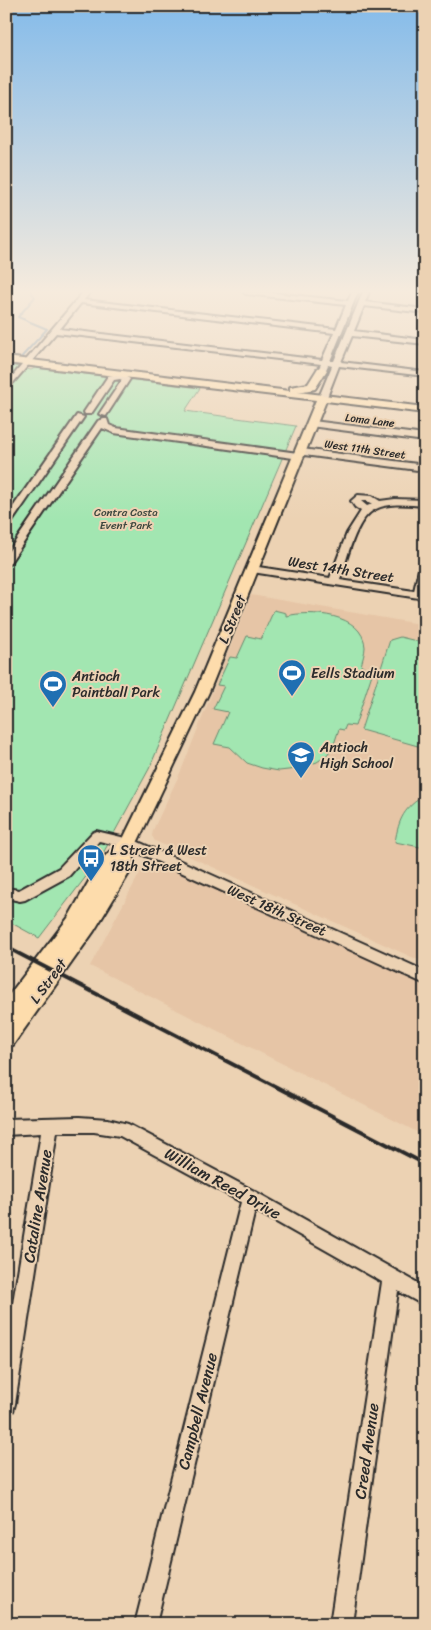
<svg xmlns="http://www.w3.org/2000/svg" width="431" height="1630" viewBox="0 0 431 1630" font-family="Sriracha,sans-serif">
<rect width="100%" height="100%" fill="#ecd2b3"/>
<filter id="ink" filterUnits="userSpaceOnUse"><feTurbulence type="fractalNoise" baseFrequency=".02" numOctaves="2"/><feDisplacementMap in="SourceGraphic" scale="10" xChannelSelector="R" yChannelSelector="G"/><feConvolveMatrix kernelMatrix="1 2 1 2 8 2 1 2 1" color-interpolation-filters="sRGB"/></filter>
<g filter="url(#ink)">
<path fill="#e6c5a6" d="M 251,595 L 425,625 L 425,963 L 155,841 L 152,836 L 153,830 L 181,771 Z
M 149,856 L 425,984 L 425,1136 L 90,966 Z"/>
<path fill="#a2e6b1" stroke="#66886e" d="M 6,364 L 31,370 L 35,368 L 200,388 L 185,411 L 296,426 L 149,769 L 101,857 L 39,938 L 6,920 Z
M 274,610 L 286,613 L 286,616 C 310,610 363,613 365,647 C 365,653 362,661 361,666 L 365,668 L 363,672 L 372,674 L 355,726 L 346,725 L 344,730 L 339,729 L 333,747 L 326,756 L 317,762 L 297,769 L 279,771 L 262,768 L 247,763 L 230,747 L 214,744 L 228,712 L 213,709 L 224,686 L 217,685 L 230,657 L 237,658 L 247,636 L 261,639 Z
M 400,637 L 425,643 L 425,748 L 361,730 L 390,640 Z
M 425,795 L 425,848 L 395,842 C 399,818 404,808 425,795 Z"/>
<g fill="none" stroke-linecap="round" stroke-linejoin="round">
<path stroke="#6788a0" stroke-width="2" d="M 6,374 L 47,329 L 18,317 L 35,297 L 31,292"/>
<g stroke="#2b2b2b" stroke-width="4">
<path id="minor" d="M 83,292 L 90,292 L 84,300 L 336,329 L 346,305 L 246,294 L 243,292 L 264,292 L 348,301 L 352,292 L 358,292 L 330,361 L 334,361 L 363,292 L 369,292 L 365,302 L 425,309 L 425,313 L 364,306 L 354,331 L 425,340 L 425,344 L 352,336 L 341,362 L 425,372 L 425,376 L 339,366 L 327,397 L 323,399 L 319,397 L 332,366 L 328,365 L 325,372 L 322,372 L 318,370 L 321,364 L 56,333 L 6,391 L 6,384 ZM 81,303 L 334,333 L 322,360 L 60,329 Z
M 121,374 L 130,379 L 106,416 L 99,414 L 122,380 L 120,379 L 114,380 L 91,414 L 85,414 L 84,412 L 108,376 Z
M 77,415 L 84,417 L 9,526 L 6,527 L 6,517 Z
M 104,419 L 107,419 L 109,425 L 116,428 L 298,453 L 299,450 L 302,449 L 425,465 L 425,471 L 304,455 L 303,458 L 300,459 L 114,433 L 102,428 L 9,564 L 6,565 L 6,555 L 98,421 Z
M 313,421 L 425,435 L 425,441 L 310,426 L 310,422 Z
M 358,495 L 372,496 L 380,501 L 395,499 L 425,500 L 425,506 C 409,505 390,502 376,509 C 355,518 347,560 340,580 L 414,591 L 420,565 L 425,562 L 425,599 L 252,572 L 247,569 L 252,566 L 330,578 L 347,533 L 361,511 L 355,507 L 351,501 ZM 361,501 L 367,501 L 372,504 L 367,506 Z
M 96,831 L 134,840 L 425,971 L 425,984 L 126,847 L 99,841 L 69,876 L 25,900 L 20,901 L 6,898 L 6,888 L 19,890 L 59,868 L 92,833 Z
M 79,1117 L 108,1119 L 128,1124 L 256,1192 L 425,1287 L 425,1306 L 398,1291 L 352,1624 L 330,1624 L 382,1282 L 255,1210 L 156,1624 L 135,1624 L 241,1202 L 120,1136 L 94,1132 L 57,1132 L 15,1404 L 13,1411 L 6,1413 L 6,1345 L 41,1133 L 6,1135 L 6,1119 Z"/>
</g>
<g stroke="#2b2b2b" stroke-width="4">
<path id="major" d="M 6,357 L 290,391 L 290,387 L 308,384 L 318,368 L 322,367 L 327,370 L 315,389 L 298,392 L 425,407 L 425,413 L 326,401 L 209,692 L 137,843 L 131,870 L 94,931 L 13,1045 L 6,1048 L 6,999 L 68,918 L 101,860 L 123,839 L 195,692 L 316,400 L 6,363 Z"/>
</g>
<use href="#minor" fill="#ecd2b3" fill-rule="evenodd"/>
<use href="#major" fill="#fddcac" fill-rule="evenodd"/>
<path stroke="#2b2b2b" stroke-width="4" d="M 6,947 L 425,1164"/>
</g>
</g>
<linearGradient id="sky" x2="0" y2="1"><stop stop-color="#84bbea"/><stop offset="0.56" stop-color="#f6ebdd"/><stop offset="1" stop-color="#f6ebdd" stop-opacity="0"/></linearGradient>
<rect width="431" height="520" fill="url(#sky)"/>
<defs>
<g id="stadium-pin" transform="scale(1.4375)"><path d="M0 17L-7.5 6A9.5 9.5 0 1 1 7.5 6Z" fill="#1f6fb2" stroke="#ecd2b3"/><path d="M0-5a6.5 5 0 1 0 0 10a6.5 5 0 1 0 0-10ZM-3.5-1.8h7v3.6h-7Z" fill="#fff"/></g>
<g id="school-pin" transform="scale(1.4375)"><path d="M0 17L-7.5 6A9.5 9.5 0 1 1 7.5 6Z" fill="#1f6fb2" stroke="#ecd2b3"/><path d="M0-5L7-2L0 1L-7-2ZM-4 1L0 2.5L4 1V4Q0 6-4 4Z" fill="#fff"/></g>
<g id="bus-pin" transform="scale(1.4375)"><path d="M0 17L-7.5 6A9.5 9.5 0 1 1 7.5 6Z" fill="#1f6fb2" stroke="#ecd2b3"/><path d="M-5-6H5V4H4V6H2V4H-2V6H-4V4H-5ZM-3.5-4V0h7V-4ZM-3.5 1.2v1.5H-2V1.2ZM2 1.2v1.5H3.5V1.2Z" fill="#fff"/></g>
</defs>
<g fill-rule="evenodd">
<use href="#stadium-pin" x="292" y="673"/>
<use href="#stadium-pin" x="53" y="684"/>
<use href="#school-pin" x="301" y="755"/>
<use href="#bus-pin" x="91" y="858"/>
</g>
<g text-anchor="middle" stroke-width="4" stroke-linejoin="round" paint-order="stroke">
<g font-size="11" fill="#2b2b2b" stroke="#ecd2b3">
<text transform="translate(370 420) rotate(7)" y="4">Loma Lane</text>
<text transform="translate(365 449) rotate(8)" y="4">West 11th Street</text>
</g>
<g font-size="11" fill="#3d473f" stroke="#ecd2b3">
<text x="126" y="516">Contra Costa<tspan x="126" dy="13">Event Park</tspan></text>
</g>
<g font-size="14" fill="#2b2b2b" stroke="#ecd2b3">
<text transform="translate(341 569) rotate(9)" y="5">West 14th Street</text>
<text transform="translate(232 619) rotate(-68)" y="5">L Street</text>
<text transform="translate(277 910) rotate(24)" y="5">West 18th Street</text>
<text transform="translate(48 981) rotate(-54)" y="5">L Street</text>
</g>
<g font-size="14" fill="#2b2b2b" stroke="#ecd2b3" text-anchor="start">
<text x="311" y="678">Eells Stadium</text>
<text x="72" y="681">Antioch<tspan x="72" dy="16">Paintball Park</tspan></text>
<text x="320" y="752">Antioch<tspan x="320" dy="16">High School</tspan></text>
<text x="110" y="855">L Street &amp; West<tspan x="110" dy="16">18th Street</tspan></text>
</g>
<g font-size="16" fill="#2b2b2b" stroke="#ecd2b3">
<text transform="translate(223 1183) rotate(29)" y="6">William Reed Drive</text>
<text transform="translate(37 1206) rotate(-81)" y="6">Cataline Avenue</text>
<text transform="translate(197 1411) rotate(-76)" y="6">Campbell Avenue</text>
<text transform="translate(366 1451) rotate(-82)" y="6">Creed Avenue</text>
</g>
</g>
<rect width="431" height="1630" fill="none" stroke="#ecd2b3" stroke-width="25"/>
<rect x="12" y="12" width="406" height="1605" fill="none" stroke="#2b2b2b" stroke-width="2" filter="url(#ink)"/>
</svg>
